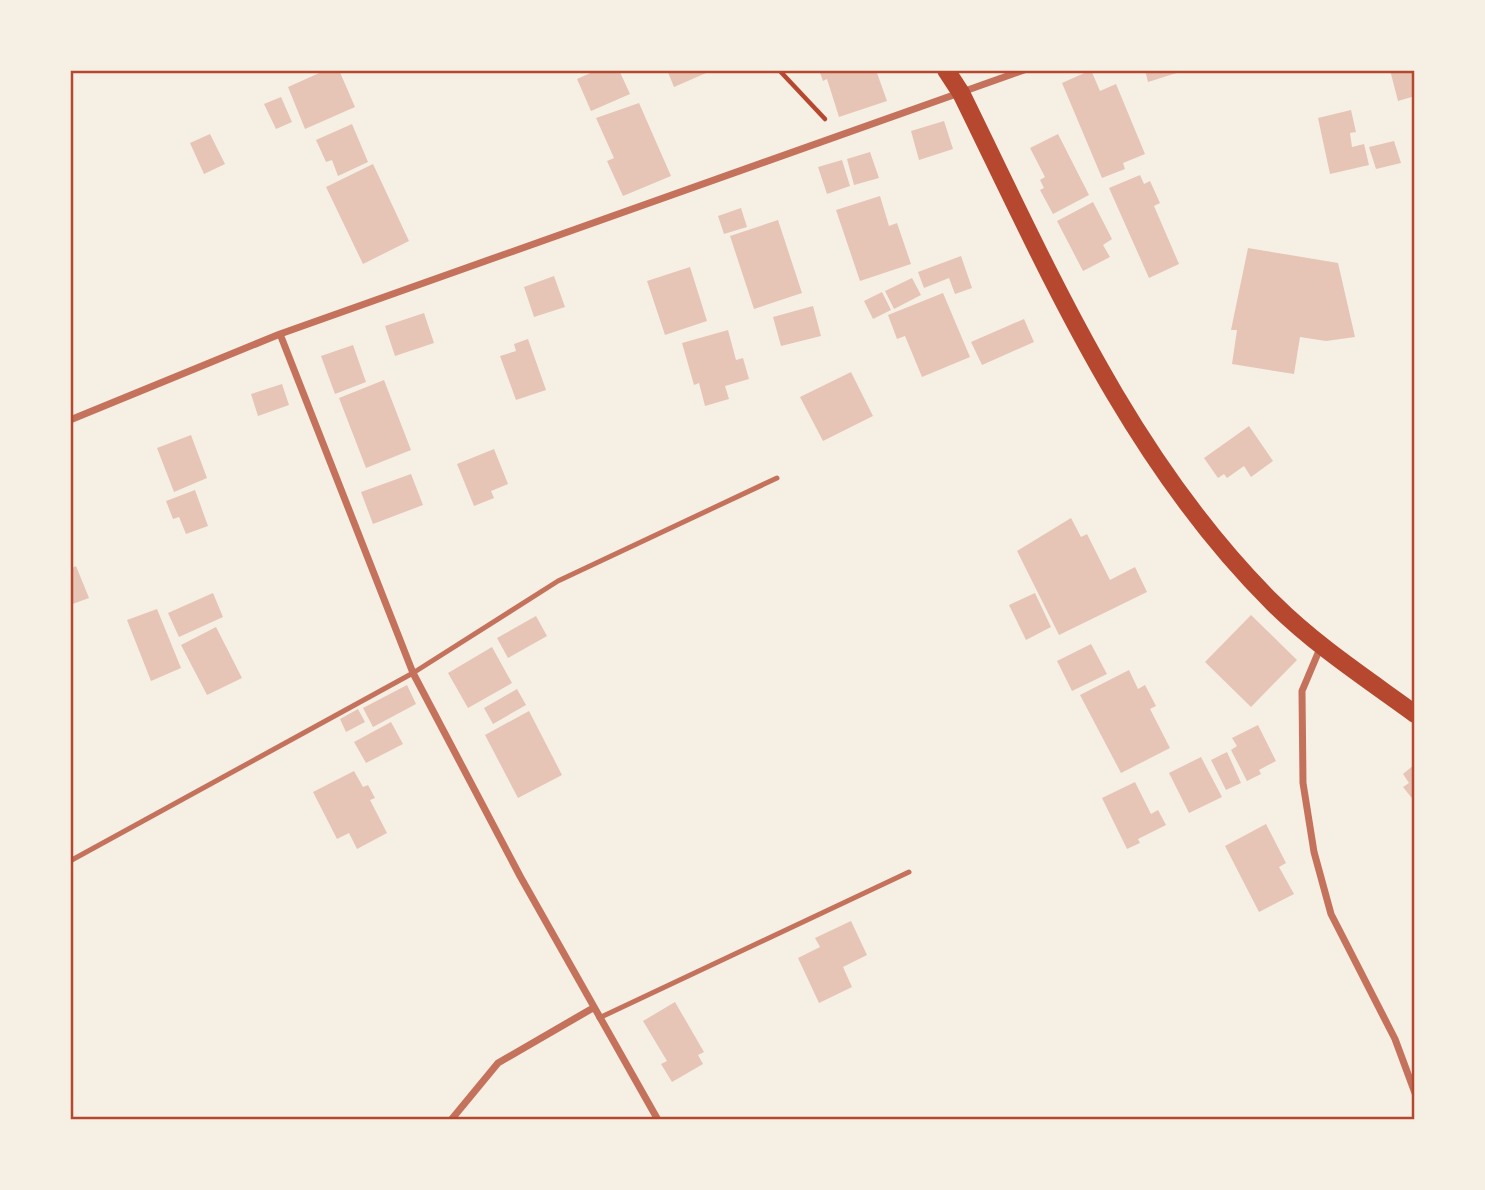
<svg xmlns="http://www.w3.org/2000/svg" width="1485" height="1190" viewBox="0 0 1485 1190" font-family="'Alegreya Sans',sans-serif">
<rect width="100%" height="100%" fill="#f6efe4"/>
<path fill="#e6c5b7" d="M 326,70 L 339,70 L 355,107 L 305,129 L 288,87 Z
M 597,70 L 619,70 L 630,94 L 591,111 L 577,79 Z
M 667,70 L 713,70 L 674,87 Z
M 819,70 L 876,70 L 887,101 L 839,117 L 827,79 L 823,81 Z
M 1091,70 L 1100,91 L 1116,84 L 1145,154 L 1123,163 L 1125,169 L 1102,178 L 1062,83 Z
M 1145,70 L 1183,70 L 1183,71 L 1148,82 Z
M 1390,70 L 1415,70 L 1415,96 L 1398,101 Z
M 281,97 L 292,122 L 276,129 L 264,104 Z
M 639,103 L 671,176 L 623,196 L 607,161 L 614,158 L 596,118 Z
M 1351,110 L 1356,132 L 1350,133 L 1352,147 L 1364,144 L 1369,165 L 1330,174 L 1318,118 Z
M 944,121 L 953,149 L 919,160 L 911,131 Z
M 352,124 L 368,162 L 338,176 L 332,160 L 326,162 L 316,140 Z
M 210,134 L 225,164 L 204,174 L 190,143 Z
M 1058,134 L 1089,195 L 1053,214 L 1040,190 L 1044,188 L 1040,180 L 1045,177 L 1030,148 Z
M 1394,141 L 1401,163 L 1376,169 L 1369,147 Z
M 870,152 L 879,178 L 854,185 L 847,159 Z
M 842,160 L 850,186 L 827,194 L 818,167 Z
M 373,164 L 409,241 L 363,264 L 326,187 Z
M 1140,175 L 1144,184 L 1150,181 L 1160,203 L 1154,206 L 1179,264 L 1149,278 L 1109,188 Z
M 880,196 L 889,226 L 897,223 L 911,264 L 860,281 L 836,210 Z
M 1093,202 L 1112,239 L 1103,245 L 1110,257 L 1083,271 L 1057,221 Z
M 741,208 L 747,227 L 724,234 L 718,216 Z
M 778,220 L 802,293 L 754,309 L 730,236 Z
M 1248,248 L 1338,263 L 1355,337 L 1326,341 L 1300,337 L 1294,374 L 1232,364 L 1237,330 L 1231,330 Z
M 961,256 L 972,288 L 955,294 L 949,278 L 924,288 L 918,272 Z
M 690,267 L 707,321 L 665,335 L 647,281 Z
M 554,276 L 565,307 L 534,317 L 524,287 Z
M 912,278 L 921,295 L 894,309 L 885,291 Z
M 882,292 L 891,310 L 873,319 L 864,301 Z
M 943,293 L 970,357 L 922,377 L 905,336 L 897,339 L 888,315 Z
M 813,306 L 821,336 L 781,346 L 773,317 Z
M 424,313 L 434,343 L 395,356 L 385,326 Z
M 1024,319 L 1034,342 L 982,365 L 971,342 Z
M 728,330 L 736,360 L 743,358 L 749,379 L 725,386 L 729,399 L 705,406 L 699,383 L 694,385 L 682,343 Z
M 528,339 L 546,390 L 516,400 L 500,356 L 516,351 L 514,344 Z
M 353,345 L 366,382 L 335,394 L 321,356 Z
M 851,372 L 873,416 L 823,441 L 800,397 Z
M 384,380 L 411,450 L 366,468 L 339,398 Z
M 282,384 L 289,405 L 258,416 L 251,394 Z
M 1249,426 L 1273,461 L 1251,477 L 1244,466 L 1227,478 L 1224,474 L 1218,478 L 1204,458 Z
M 191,435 L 207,478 L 174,492 L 157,448 Z
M 494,449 L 508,484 L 491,491 L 494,498 L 474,506 L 457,464 Z
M 411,474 L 423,505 L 373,524 L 361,492 Z
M 195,490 L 208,526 L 186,534 L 179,517 L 173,519 L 166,501 Z
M 1071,518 L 1081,537 L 1087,534 L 1110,580 L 1135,567 L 1147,592 L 1059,635 L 1017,551 Z
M 76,566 L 89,598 L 70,605 L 70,569 Z
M 213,593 L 223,617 L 179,637 L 168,613 Z
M 1035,593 L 1051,627 L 1026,640 L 1009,605 Z
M 157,609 L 181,668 L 151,681 L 127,620 Z
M 1251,615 L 1297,660 L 1251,707 L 1205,662 Z
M 536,616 L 547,636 L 508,658 L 497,638 Z
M 216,627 L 242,678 L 207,695 L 181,645 Z
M 1091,644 L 1107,674 L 1072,691 L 1057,661 Z
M 492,647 L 512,683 L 468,708 L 448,673 Z
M 1129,670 L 1138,689 L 1145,685 L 1156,706 L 1150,709 L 1170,748 L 1121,773 L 1080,695 Z
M 407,685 L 416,704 L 373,727 L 363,708 Z
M 517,689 L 526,705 L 493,724 L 484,708 Z
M 358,709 L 365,722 L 346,732 L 340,719 Z
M 529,711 L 562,775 L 518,798 L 485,735 Z
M 391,722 L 403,744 L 366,763 L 354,742 Z
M 1258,725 L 1276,761 L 1259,770 L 1261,774 L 1247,781 L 1231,750 L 1237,746 L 1232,738 Z
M 1227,752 L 1241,783 L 1226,790 L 1211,760 Z
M 1201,757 L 1222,797 L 1189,813 L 1169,773 Z
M 1415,764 L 1415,802 L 1403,787 L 1409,783 L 1403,774 Z
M 354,771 L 363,787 L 368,785 L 375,798 L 370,800 L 387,833 L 357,849 L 349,833 L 337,839 L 313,792 Z
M 1135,782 L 1151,814 L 1158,810 L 1166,825 L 1138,839 L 1140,843 L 1127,849 L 1102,798 Z
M 1266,824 L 1286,863 L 1279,867 L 1294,894 L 1259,912 L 1225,846 Z
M 851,921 L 867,955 L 843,967 L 852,987 L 819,1003 L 798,958 L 820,947 L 815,938 Z
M 675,1002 L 704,1052 L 698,1055 L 703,1064 L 672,1082 L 661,1064 L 667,1061 L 643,1021 Z"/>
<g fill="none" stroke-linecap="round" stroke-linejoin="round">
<path stroke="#b5482f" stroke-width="4.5" d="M 779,70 L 825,119"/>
<path stroke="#c5725c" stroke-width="5" d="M 70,861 L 413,673 L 558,581 L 777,478
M 599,1018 L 909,872"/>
<path stroke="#c5725c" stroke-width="7" d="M 280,334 L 413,673 L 520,876 L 658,1120
M 70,420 L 280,334 L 1024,70
M 1321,646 L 1302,691 L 1303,783 L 1314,852 L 1331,914 L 1395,1039 L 1415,1093
M 451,1120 L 498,1063 L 593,1008"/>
<path stroke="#b5482f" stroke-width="18" d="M 946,70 L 961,93 C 1049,272 1129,460 1273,603 C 1315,645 1367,679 1415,714"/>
</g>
<rect width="1485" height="1190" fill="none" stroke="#f6efe4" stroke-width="144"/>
<rect x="72" y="72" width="1341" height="1046" fill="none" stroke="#b5482f" stroke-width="2.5"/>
</svg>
